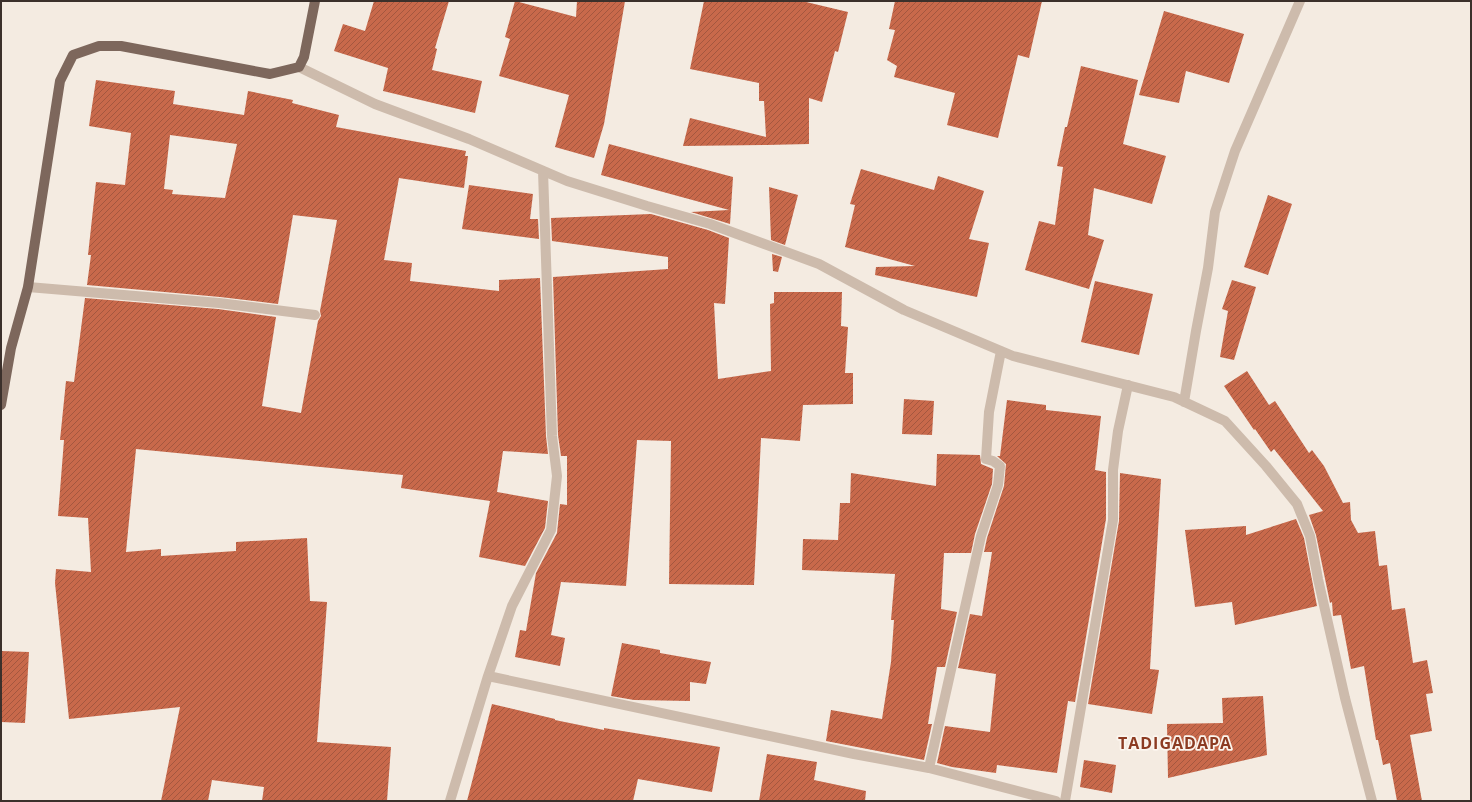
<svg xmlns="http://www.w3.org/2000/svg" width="1472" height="802" viewBox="0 0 1472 802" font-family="'Open Sans',sans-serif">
<defs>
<pattern id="building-hatch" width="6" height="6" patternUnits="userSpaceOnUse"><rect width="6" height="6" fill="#c8694b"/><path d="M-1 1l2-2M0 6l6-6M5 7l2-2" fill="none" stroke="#a4573f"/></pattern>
</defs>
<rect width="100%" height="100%" fill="#f4ebe1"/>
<path fill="url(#building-hatch)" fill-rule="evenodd" d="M 374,1 L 449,1 L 435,48 L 437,49 L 432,70 L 482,81 L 475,113 L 383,91 L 388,68 L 334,51 L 343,24 L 365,31 Z
M 515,1 L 576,17 L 577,1 L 625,1 L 604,124 L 594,158 L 555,147 L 569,95 L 499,76 L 510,39 L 505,37 Z
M 704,1 L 802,1 L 848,12 L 838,52 L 835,51 L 822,102 L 809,98 L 809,144 L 766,145 L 766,139 L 766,145 L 683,146 L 690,118 L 766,137 L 764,101 L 759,101 L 759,83 L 690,69 Z
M 895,1 L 1042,1 L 1029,58 L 1018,55 L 998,138 L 947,125 L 955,93 L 894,77 L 897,66 L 887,60 L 895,30 L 889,29 Z
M 1164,11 L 1244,34 L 1229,83 L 1186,71 L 1179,103 L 1139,95 Z
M 1081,66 L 1138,80 L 1123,144 L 1166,156 L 1152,204 L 1094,188 L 1088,235 L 1104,240 L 1089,289 L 1025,270 L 1039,221 L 1055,225 L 1063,167 L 1057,166 L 1065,127 L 1067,127 Z
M 96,80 L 175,91 L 173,104 L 244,115 L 248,91 L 293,100 L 292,103 L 339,115 L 336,127 L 466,151 L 465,156 L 468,156 L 464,188 L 399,178 L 384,260 L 412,263 L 410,281 L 499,291 L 499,280 L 540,278 L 546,436 L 548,454 L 503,451 L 497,492 L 548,501 L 545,528 L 525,566 L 479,557 L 490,501 L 401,488 L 403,475 L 136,449 L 126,552 L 161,549 L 161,556 L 236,551 L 236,542 L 307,538 L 310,601 L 327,602 L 317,742 L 391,747 L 387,801 L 262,801 L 264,787 L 212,780 L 208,801 L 161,801 L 180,707 L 69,719 L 55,583 L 56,569 L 91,572 L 88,518 L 58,516 L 64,440 L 60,440 L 66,381 L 74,382 L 85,298 L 218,309 L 276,317 L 262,406 L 301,413 L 318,321 L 321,316 L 320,311 L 337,220 L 293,215 L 278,304 L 220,297 L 87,285 L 91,255 L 88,255 L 96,182 L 125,185 L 131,133 L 89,126 ZM 170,135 L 237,144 L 225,198 L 172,194 L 173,190 L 164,189 Z
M 609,144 L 733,177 L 730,224 L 691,212 L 729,210 L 601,175 Z
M 861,169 L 934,190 L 938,176 L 984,191 L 969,239 L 989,243 L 977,297 L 875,275 L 876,267 L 915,266 L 845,247 L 855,205 L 850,204 Z
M 469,185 L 533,194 L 530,219 L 538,219 L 539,239 L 462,229 Z
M 769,187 L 798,195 L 785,245 L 771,240 Z
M 1268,195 L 1292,204 L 1268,275 L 1244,267 Z
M 651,214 L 708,230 L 729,238 L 725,304 L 714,303 L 718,379 L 771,371 L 770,304 L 774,303 L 774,292 L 842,292 L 841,326 L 848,327 L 845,373 L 853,373 L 853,404 L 803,405 L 800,441 L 761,438 L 754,585 L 669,584 L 671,441 L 637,440 L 626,586 L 561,582 L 551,635 L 565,638 L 560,666 L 515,657 L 520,630 L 526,631 L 536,573 L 557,533 L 560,504 L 567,505 L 567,456 L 561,456 L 558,435 L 553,277 L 668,269 L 668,257 L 552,241 L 551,218 Z
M 772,254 L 782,257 L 778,272 L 773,271 Z
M 1232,280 L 1256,287 L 1234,360 L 1220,357 L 1228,311 L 1222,309 Z
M 1095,281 L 1153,294 L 1139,355 L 1081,342 Z
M 1247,371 L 1269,405 L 1275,401 L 1309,453 L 1312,450 L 1324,466 L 1343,503 L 1350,502 L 1351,520 L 1358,533 L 1375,531 L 1379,566 L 1387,565 L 1392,610 L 1405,608 L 1413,663 L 1427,660 L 1433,693 L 1426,694 L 1432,731 L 1410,735 L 1422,801 L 1397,801 L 1390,763 L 1383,765 L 1378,740 L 1376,740 L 1364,666 L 1351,669 L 1341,615 L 1333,616 L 1332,602 L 1330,603 L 1316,535 L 1309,515 L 1323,511 L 1274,449 L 1271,452 L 1255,429 L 1254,430 L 1224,386 Z
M 904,399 L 934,401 L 932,435 L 902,434 Z
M 1007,400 L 1046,405 L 1046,410 L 1101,416 L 1095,470 L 1106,472 L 1106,519 L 1075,702 L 1068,701 L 1057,773 L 997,765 L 996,773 L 952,767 L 937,763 L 945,726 L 990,732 L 996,674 L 958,668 L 970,614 L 982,616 L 992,552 L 984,552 L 987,538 L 1004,486 L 1006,464 L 997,456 L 1000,456 Z
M 937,454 L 980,455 L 981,464 L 993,469 L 992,484 L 975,534 L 971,553 L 944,553 L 941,609 L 957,612 L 945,667 L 937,667 L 928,724 L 932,724 L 924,760 L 826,741 L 831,710 L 882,719 L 891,662 L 894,620 L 891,620 L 895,574 L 802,570 L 803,539 L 838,540 L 840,503 L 850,503 L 851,473 L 936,486 Z
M 1120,473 L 1161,479 L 1150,669 L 1159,670 L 1152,714 L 1088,704 L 1119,521 Z
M 1296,519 L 1304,538 L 1317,606 L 1235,625 L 1232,602 L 1195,607 L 1185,530 L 1246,526 L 1246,535 Z
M 622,643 L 660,650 L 660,653 L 711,662 L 706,684 L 690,682 L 690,701 L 634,700 L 611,696 Z
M 1,651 L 29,652 L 25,723 L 1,722 Z
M 1263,696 L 1267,755 L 1168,778 L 1167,724 L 1223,723 L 1222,698 Z
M 492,704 L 555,719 L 555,720 L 604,730 L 604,728 L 720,747 L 712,792 L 638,779 L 633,801 L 467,801 Z
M 767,754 L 817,762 L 814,780 L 866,791 L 865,801 L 759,801 Z
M 1084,760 L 1116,765 L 1112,793 L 1080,787 Z"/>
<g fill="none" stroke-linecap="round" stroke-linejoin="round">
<path stroke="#cdbbac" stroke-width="10" d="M 299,67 L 375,104 L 469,139 L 567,181 L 647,206 L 710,224 L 819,264 L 904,310 L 1013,356 L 1174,397 L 1225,421 L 1266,466 L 1297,504 L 1310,536 L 1318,579 L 1345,698 L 1372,801
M 28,287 L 219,303 L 315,315
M 1184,402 L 1196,331 L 1208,268 L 1215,212 L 1235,151 L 1300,1
M 488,676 L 854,754 L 929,768 L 1056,801
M 929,768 L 981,536 L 998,485 L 1000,466 L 993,461 L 986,459 L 989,412 L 1001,351
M 450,801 L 488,676 L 512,606 L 551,530 L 557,476 L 552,436 L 543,171
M 1065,801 L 1113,520 L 1113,470 L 1118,431 L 1128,385"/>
<path stroke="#7d675c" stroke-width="10" d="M 1,405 L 11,348 L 28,287 L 60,81 L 73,55 L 99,46 L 121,46 L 270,74 L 299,67 L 304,57 L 315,1"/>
</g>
<g text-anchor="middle" stroke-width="3.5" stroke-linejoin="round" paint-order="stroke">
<g font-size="16" font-weight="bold" letter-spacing="1" fill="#8c3b22" stroke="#fbf5ee">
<text x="1175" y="749">TADIGADAPA</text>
</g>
</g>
<rect width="1472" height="802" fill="none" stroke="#3b302b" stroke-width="4"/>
</svg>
